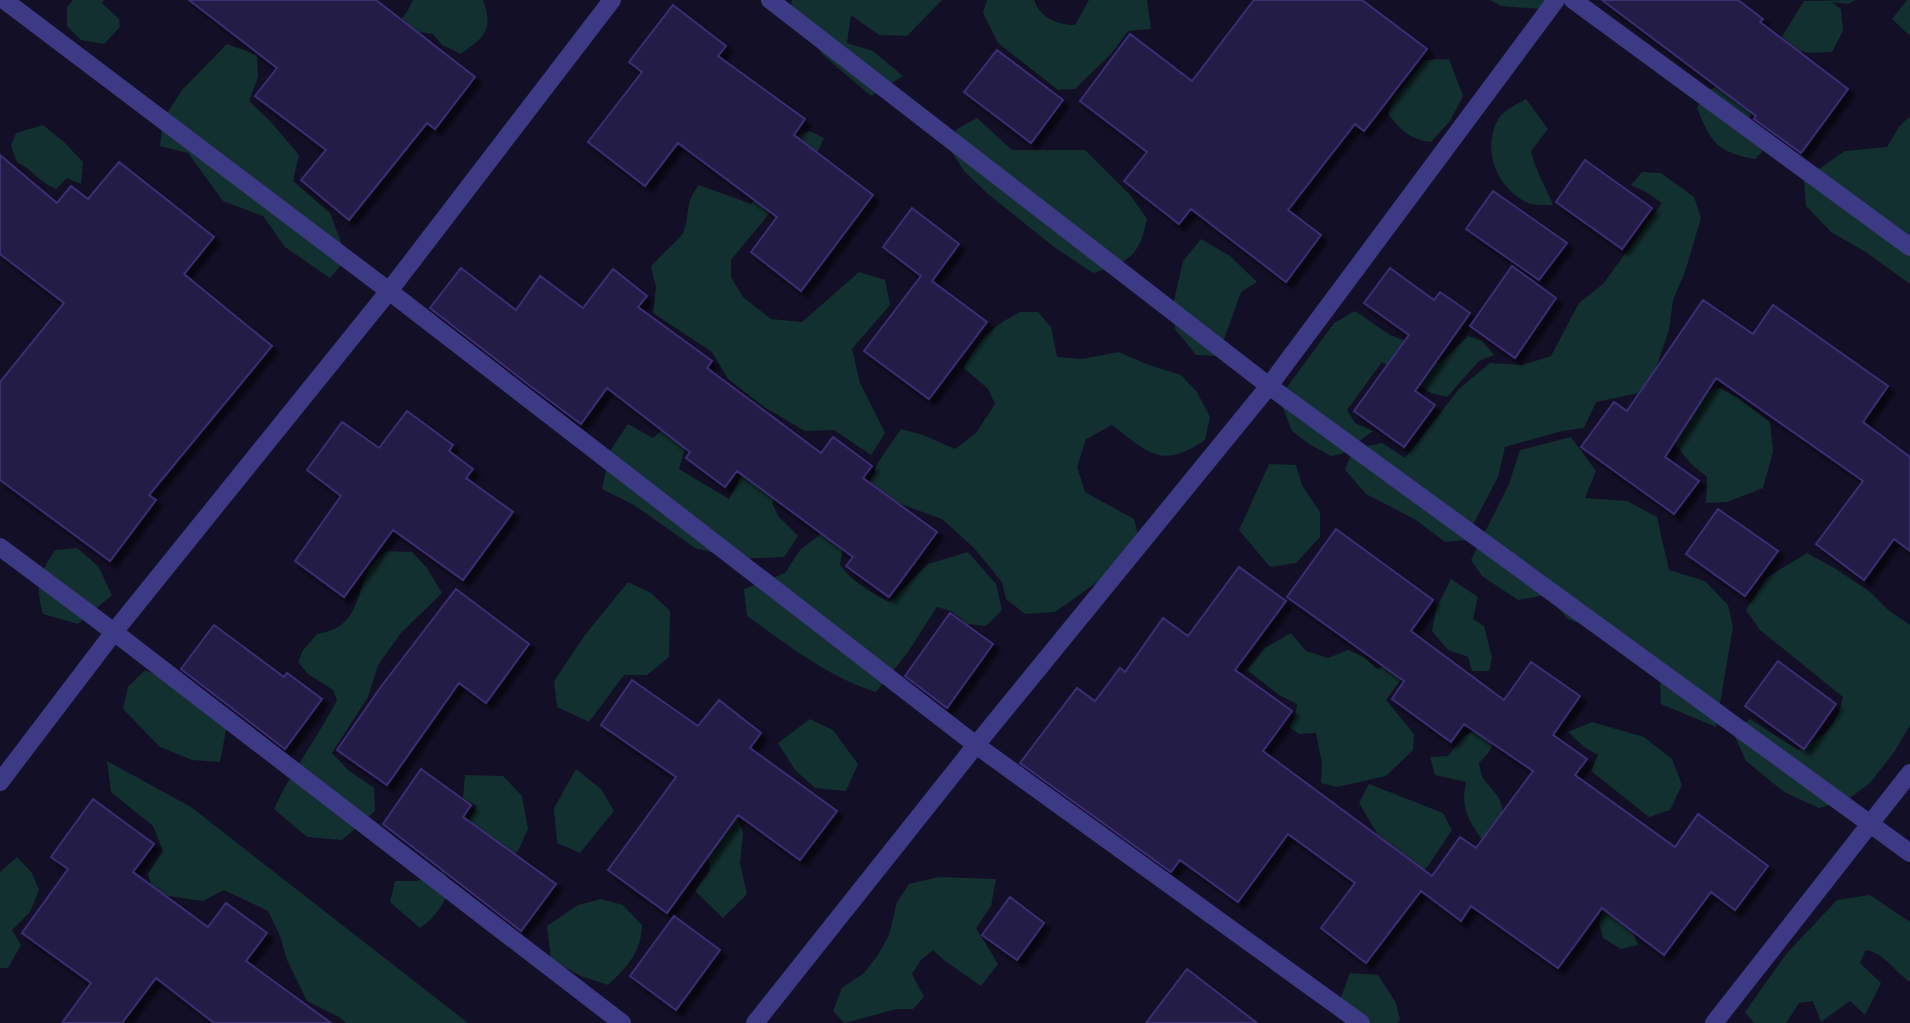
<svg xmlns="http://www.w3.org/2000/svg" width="1910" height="1023" viewBox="0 0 1910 1023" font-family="Commissioner,sans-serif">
<defs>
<filter id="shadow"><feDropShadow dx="6" dy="6" stdDeviation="2" flood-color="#0009"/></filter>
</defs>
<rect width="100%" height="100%" fill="#130f26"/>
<path fill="#12302f" d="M 73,0 L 104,0 L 102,3 L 119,19 L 120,27 L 104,44 L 81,40 L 67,26 L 67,7 Z
M 413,0 L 483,0 C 494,31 485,36 461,54 L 442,45 L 433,34 L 420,32 L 410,35 L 395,26 L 407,12 Z
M 792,0 L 942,0 L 907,36 L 879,35 L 851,15 L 847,43 L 873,51 L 903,76 L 871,96 L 823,55 L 790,11 Z
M 987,0 L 1034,0 C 1040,18 1058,25 1075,25 L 1089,0 L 1147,0 L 1151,29 L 1128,31 L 1112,53 L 1075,89 L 1058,90 L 998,43 L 983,13 Z
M 1490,0 L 1547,0 L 1540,9 L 1501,6 Z
M 1855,0 L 1848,4 L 1831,2 L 1841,9 L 1843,31 L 1832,52 L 1809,53 L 1797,50 C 1792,58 1787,67 1781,74 C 1766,92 1750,104 1748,128 L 1766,148 L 1755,159 C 1717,152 1711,143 1697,108 L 1705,92 L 1765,64 L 1804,1 Z
M 1907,0 L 1910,0 L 1910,36 L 1892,19 Z
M 227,44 L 257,55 L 258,77 L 249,101 L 270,121 L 299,155 L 293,181 L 330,213 L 347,258 L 330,278 L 285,247 L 263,216 L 223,201 L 188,153 L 160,146 L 163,119 L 182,90 Z
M 1449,59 L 1463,96 L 1450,121 L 1431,142 C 1409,139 1402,131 1388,114 L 1392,101 L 1425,60 Z
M 1526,99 L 1548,129 L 1531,151 C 1535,170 1546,187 1553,205 C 1545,205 1533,206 1526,202 C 1496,187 1481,148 1499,118 C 1504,110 1518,104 1526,99 Z
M 1910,116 L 1910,284 L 1864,251 L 1831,232 L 1806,206 L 1804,179 L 1845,151 L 1887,147 L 1899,127 Z
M 977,118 L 1012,150 L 1085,150 L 1131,196 L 1147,219 C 1139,258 1129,261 1093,273 L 1054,247 L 988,194 L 964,171 L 947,145 L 957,129 Z
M 43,125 L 64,142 L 83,162 L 81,184 L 67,178 L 56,189 C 39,182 34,171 17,162 L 11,146 L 16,133 Z
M 810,131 L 824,138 L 815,158 L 731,260 L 731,277 L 743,297 L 771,319 L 802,322 L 859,272 L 885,280 L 890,305 L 852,349 L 860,383 L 885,433 L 871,455 L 834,430 L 805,431 L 764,407 L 728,379 L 712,352 L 653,313 L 656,287 L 651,267 C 658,257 680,239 683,233 C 691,215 683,205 699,185 L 751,204 L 770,181 L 800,134 Z
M 1642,172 L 1661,173 L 1694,197 L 1701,218 L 1685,272 L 1673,300 L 1669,330 L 1648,391 L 1596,402 L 1584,428 L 1562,431 L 1505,447 L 1498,477 L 1465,540 L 1445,542 L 1416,520 L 1366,494 L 1345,470 L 1353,449 L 1382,443 L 1405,458 L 1459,389 L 1490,363 L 1522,365 L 1551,356 L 1579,303 L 1603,284 L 1662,203 L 1646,192 L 1631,185 Z
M 1201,239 L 1230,256 L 1257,282 L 1241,292 L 1218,356 L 1196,355 L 1175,329 L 1174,300 L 1183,261 Z
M 1355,311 L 1390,335 L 1411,343 L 1438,364 L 1468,336 L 1482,341 L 1494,355 L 1479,361 L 1447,397 L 1431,393 L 1382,362 L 1347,410 L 1355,423 L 1373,431 L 1342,454 L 1331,456 L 1309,444 L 1292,431 L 1279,398 L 1334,323 Z
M 1020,312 L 1038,312 L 1051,327 L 1057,357 L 1082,359 L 1118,352 L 1149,365 L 1181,375 L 1197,392 L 1210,417 L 1205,440 C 1161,470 1149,453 1112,425 L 1086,439 L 1077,467 L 1085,492 L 1134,519 L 1139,539 L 1128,560 L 1055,612 L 1025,614 L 1006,599 L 1002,582 L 974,548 L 942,519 L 887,499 L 868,484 L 879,461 L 901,429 L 923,435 L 955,449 L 976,433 L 995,404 L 988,389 L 964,368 C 979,338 991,328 1020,312 Z
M 1720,388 L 1738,398 L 1770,422 L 1773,452 L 1763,488 L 1727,502 L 1706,503 L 1707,477 L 1691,464 L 1667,434 L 1697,394 Z
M 678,416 L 699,433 L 684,452 L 679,469 L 729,499 L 744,470 L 787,487 L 772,503 L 778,516 L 798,536 L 784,557 L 738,559 L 695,548 L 634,505 L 602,489 L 610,451 L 628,424 L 653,438 Z
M 1571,437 L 1596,471 L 1585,498 L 1627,501 L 1657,517 L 1669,570 L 1705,581 L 1728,605 L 1733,627 L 1716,727 L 1661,704 L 1659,666 L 1622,640 L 1568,619 L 1546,595 L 1518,600 L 1482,576 L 1471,560 L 1509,484 L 1520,450 Z
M 1269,464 L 1296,465 L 1302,485 L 1320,512 L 1320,537 L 1296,563 L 1270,567 L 1239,530 Z
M 848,513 L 840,565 C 852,582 871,592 889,602 L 928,564 L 968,552 L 996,584 L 1002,610 L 986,626 L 967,624 L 951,611 L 937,607 L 908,652 L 876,692 C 828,677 788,645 747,616 L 744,589 L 785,573 L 800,550 Z
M 77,548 L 98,566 L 112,595 L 78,624 L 43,614 C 35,584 38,576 55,550 Z
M 386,551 L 412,552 L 427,568 L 442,593 L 401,633 L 378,665 L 368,697 L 332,753 L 348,770 L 374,788 L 375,811 L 342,840 L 307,837 L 274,809 C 291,771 318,738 337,700 L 333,690 L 308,674 L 298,662 L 303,650 L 317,634 C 358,627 354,601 368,571 C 371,563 380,557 386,551 Z
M 1807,553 L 1834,568 L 1869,591 L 1887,609 L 1910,625 L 1910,725 L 1895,751 L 1870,783 L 1847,800 L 1819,808 L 1784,792 L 1746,761 L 1733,732 L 1750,719 L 1798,750 C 1824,738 1837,725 1843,697 L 1760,630 L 1746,610 L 1766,578 Z
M 1451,579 L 1478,597 L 1473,619 L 1484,626 L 1492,658 L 1489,671 L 1472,671 L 1468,657 L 1448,650 L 1432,631 L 1436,609 Z
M 628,582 L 651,593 L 670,611 L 669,657 L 647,675 L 624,675 L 589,722 L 557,707 L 554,681 L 585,635 Z
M 1291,633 L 1306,651 L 1328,658 L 1348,650 L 1364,657 L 1377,669 L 1392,663 L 1405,674 L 1386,700 L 1414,734 L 1413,750 L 1386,776 L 1337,787 L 1321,783 L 1322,763 L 1316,733 L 1299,734 L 1289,727 L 1295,716 L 1297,704 L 1279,695 L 1247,670 L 1265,648 Z
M 145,670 L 175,683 L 227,725 L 220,762 L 192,760 L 160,747 L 123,709 L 128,687 Z
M 810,719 L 833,730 L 858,764 L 846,791 L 815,788 L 795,770 L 778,743 Z
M 1592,722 L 1644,737 L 1672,759 L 1682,785 L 1670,810 L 1649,817 L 1591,771 L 1598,755 L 1584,747 L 1568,732 Z
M 1482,726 L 1498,734 L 1489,752 L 1479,763 L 1482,777 L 1499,798 L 1509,829 L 1486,845 C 1470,823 1460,810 1466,782 L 1435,775 L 1430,757 L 1448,756 L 1463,737 Z
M 107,761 L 191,807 L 468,1023 L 346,1023 L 339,1017 L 307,1001 L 287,960 L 280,936 L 268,911 L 224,890 L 203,901 L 154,894 L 148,874 L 163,851 L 153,826 L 111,792 Z
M 576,769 L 601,789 L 614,811 L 580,853 L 557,843 L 554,808 Z
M 465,775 L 503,776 L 522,796 L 528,829 L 518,851 L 501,868 L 465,826 L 477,806 L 463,798 Z
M 1369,784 L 1443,813 L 1452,830 L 1426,869 L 1400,865 L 1379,837 L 1359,803 Z
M 735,810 L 743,833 L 740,863 L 747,894 L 723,918 L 695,891 L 710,870 L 707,852 Z
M 17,857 L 32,873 L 39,890 L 30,912 L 12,930 L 21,945 L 8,968 L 0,968 L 0,872 Z
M 443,870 L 451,884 C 445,903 437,916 420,928 L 390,902 L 395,881 L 417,881 Z
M 938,877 L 996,879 L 991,906 L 976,928 L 998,964 L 981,986 L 945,961 L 933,950 L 921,960 L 912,974 L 924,997 L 913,1009 L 897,1009 L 844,1023 L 833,1011 L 842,988 L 864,973 L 878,955 L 889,935 L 897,902 L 909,884 Z
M 1615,880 L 1645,917 L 1633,932 L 1638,945 L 1621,949 L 1603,938 L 1599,923 Z
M 1870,895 L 1910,922 L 1910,982 C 1895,972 1884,953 1866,950 L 1860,963 L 1881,983 L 1865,1015 L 1850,1001 L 1821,1022 L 1813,1001 L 1799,1003 L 1786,1023 L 1754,1023 L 1745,1012 L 1787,953 L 1837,900 Z
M 601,899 L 623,905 L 642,925 C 641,953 627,967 608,985 L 581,976 L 551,960 L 547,926 L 578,905 Z
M 1350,973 L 1378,975 L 1396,1003 L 1400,1020 L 1397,1023 L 1346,1023 L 1340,1000 Z"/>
<path fill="#241b47" stroke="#3b2d73" stroke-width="2" filter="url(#shadow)" d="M 189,0 L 376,0 L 475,77 L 435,129 L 427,123 L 349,220 L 301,180 L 326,150 L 255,96 L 277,68 Z
M 1254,0 L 1362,0 L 1427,49 L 1364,131 L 1355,124 L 1288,210 L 1321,235 L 1286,282 L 1191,209 L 1179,224 L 1124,181 L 1147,152 L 1080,101 L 1130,34 L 1192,81 Z
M 1602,0 L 1738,0 L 1763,19 L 1760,22 L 1848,89 L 1801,153 L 1754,119 L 1756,116 Z
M 673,5 L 726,46 L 718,56 L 805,119 L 794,135 L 873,195 L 801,291 L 751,252 L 777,217 L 678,143 L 645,186 L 588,142 L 642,72 L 629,62 Z
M 997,50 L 1063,100 L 1031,143 L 964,92 Z
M 0,155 L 57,203 L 71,186 L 88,199 L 119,162 L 214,237 L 184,274 L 272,346 L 149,495 L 156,500 L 110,561 L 0,480 L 0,382 L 64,303 L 0,254 Z
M 1585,160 L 1652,208 L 1622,249 L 1556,202 Z
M 1493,191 L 1567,243 L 1539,280 L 1466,229 Z
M 912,208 L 959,244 L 932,281 L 987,322 L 929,399 L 864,351 L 921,276 L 883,247 Z
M 1512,266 L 1556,298 L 1515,358 L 1470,326 Z
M 461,268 L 516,310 L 540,276 L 583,308 L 613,269 L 647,296 L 638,307 L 712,361 L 707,368 L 821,453 L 833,437 L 872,466 L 863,478 L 937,532 L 889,597 L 846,566 L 853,557 L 737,471 L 725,487 L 686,458 L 690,452 L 607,388 L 581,424 L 533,388 L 430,308 Z
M 1390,268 L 1434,300 L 1440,292 L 1470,313 L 1415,391 L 1435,405 L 1404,447 L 1354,411 L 1409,335 L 1364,303 Z
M 1703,300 L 1753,334 L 1773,305 L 1888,386 L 1863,422 L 1910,457 L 1910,551 L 1894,539 L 1864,580 L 1816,544 L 1863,481 L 1716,378 L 1665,457 L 1699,481 L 1674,514 L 1581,447 L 1614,402 L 1627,411 Z
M 407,411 L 453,445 L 449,451 L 473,469 L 466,478 L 513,512 L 463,580 L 393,530 L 344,597 L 295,561 L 341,496 L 307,470 L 342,422 L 379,448 Z
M 1718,509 L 1778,551 L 1745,596 L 1686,554 Z
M 1336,529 L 1433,600 L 1411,631 L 1504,700 L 1531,662 L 1580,696 L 1553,735 L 1587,759 L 1575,775 L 1675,847 L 1698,814 L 1768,866 L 1735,910 L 1711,892 L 1664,955 L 1602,908 L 1558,968 L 1471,906 L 1461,921 L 1421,891 L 1366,963 L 1321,928 L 1355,883 L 1288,834 L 1238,902 L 1180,860 L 1171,872 L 1020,763 L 1077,688 L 1095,701 L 1120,668 L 1125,672 L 1163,618 L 1188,636 L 1239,567 L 1286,601 L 1235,670 L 1292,711 L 1263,751 L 1432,876 L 1460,837 L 1476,848 L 1533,771 L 1464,724 L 1451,742 L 1392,699 L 1404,681 L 1287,597 Z
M 456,589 L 529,644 L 486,703 L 459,683 L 387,785 L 337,750 L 380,688 Z
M 950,613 L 993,644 L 947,708 L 905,676 Z
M 214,625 L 284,677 L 287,673 L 322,699 L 285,749 L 181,669 Z
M 1778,661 L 1836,704 L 1804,749 L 1745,706 Z
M 632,680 L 698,726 L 719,700 L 761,733 L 750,748 L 837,811 L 800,860 L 738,815 L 667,913 L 608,870 L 676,777 L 601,725 Z
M 421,769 L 471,805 L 463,817 L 556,884 L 521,931 L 383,824 Z
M 93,799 L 154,844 L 133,872 L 208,927 L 226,903 L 267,933 L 246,961 L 331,1023 L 214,1023 L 156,978 L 122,1023 L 62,1023 L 91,983 L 22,933 L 68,869 L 51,857 Z
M 1010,897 L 1044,923 L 1017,960 L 982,935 Z
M 674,916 L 720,950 L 676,1010 L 630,976 Z
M 1187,969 L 1257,1023 L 1146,1023 Z"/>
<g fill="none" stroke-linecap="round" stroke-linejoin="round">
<path stroke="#3d3a85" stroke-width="18" d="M 4,0 L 389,291 L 976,745 L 1361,1023
M 770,0 L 1269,386 L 1910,853
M 1573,0 L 1910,247
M 0,547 L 114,632 L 622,1023
M 0,782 L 114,632 L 389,291 L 612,0
M 755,1023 L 976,745 L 1269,386 L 1556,0
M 1714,1023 L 1910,773"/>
</g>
</svg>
